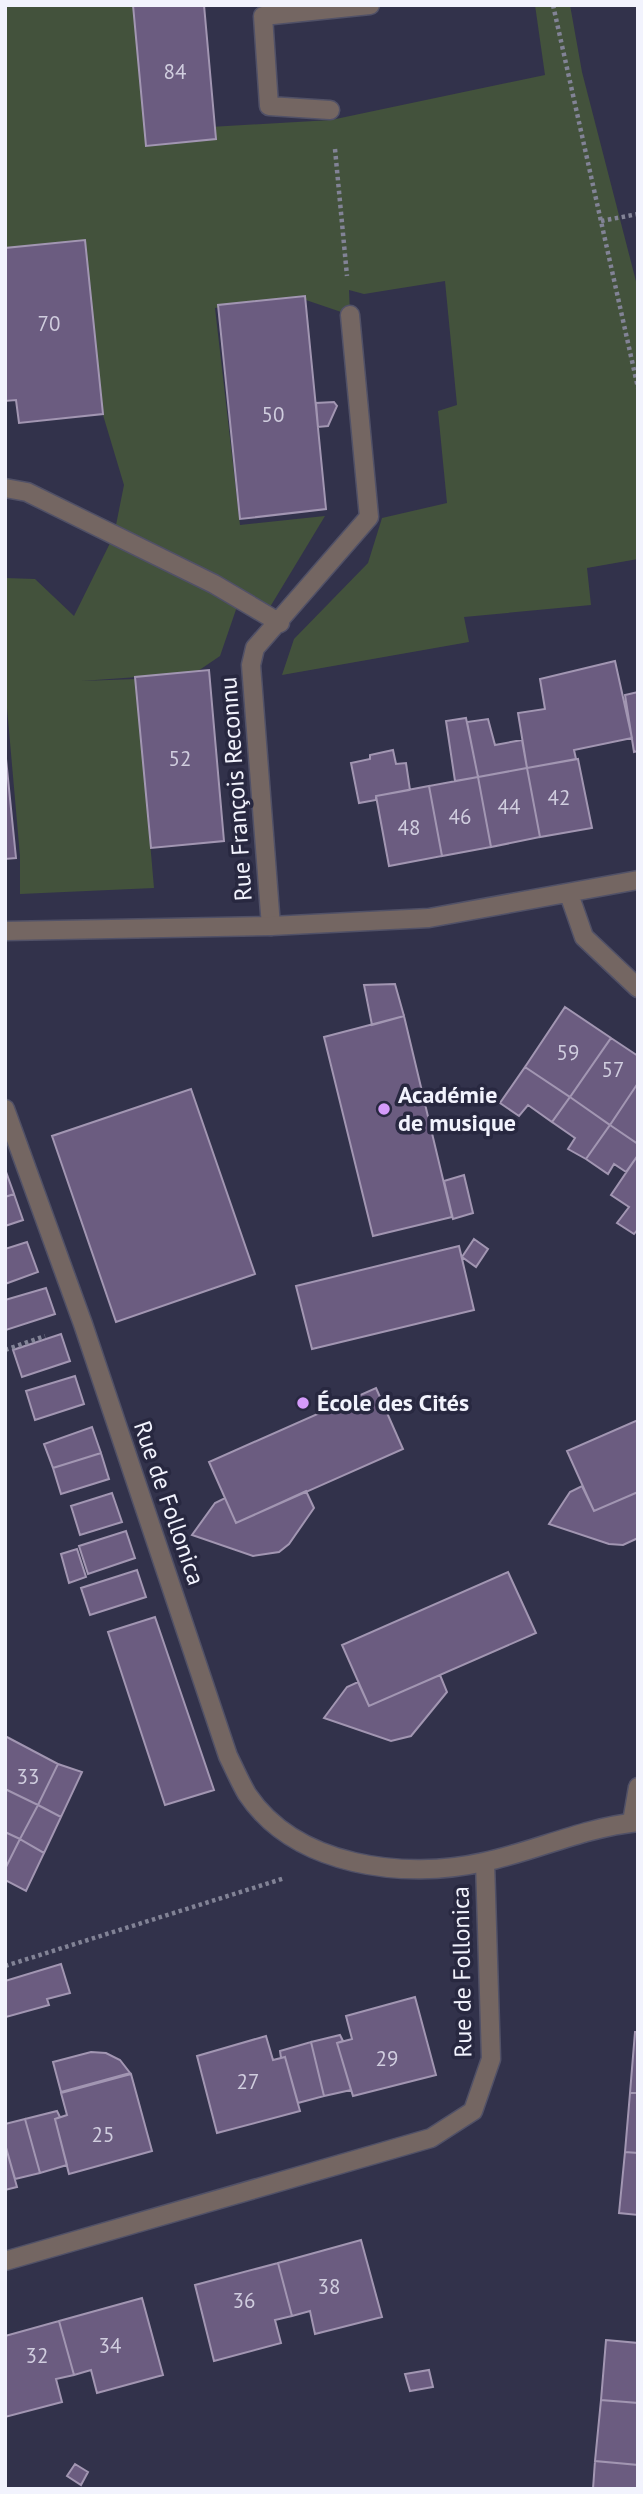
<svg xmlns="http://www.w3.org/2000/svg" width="643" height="2494" viewBox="0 0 643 2494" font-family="'PT Sans',sans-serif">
<rect width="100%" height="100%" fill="#32324b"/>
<path fill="#43523c" d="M 5,5 L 134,5 L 146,146 L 211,140 L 210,127 L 331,120 L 545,75 L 535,5 L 570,5 L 582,72 L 638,289 L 638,559 L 587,568 L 591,605 L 464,617 L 469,642 L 282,675 L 294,639 L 368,563 L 382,518 L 447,503 L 438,411 L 457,405 L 445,281 L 364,294 L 349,290 L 350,315 L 300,298 L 215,308 L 240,525 L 325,516 L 270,607 L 240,598 L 220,656 L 195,673 L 81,681 L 136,679 L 154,888 L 20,894 L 20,856 L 5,685 L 5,578 L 35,579 L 74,616 L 114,535 L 124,485 L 103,415 L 84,240 L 5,248 Z"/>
<path fill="#6b5c80" stroke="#a296b2" stroke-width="2" d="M 133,5 L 204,5 L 216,139 L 146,146 Z
M 85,240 L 103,414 L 19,423 L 16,400 L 5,401 L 5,248 Z
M 305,296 L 326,509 L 240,519 L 218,305 Z
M 334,402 L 337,406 L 328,426 L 318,427 L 316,403 Z
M 615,661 L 632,738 L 574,750 L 576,759 L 527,768 L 518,713 L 545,709 L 540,679 Z
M 209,670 L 224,841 L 151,848 L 135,677 Z
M 638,692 L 638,751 L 634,752 L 625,695 Z
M 466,718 L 478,777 L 455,781 L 446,721 Z
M 488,719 L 495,745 L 522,740 L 527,768 L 478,777 L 467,722 Z
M 5,749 L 16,858 L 5,859 Z
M 393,750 L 396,764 L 406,763 L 410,790 L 376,796 L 376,800 L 359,803 L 351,763 L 370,759 L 370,755 Z
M 578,759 L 592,828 L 540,837 L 527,768 Z
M 527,768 L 540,837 L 491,847 L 478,777 Z
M 478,777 L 491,847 L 442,856 L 429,786 Z
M 429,786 L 442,856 L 389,866 L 376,796 Z
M 395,984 L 404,1016 L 372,1025 L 364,985 Z
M 565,1007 L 611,1038 L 570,1097 L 525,1067 Z
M 404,1016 L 452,1217 L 373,1236 L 324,1037 Z
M 611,1038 L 638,1056 L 638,1083 L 610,1125 L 570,1097 Z
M 525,1067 L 570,1097 L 552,1122 L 528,1105 L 519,1116 L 500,1103 Z
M 638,1083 L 638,1144 L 610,1125 Z
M 191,1089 L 255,1274 L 116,1322 L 52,1136 Z
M 570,1097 L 610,1125 L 586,1159 L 568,1149 L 575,1138 L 552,1122 Z
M 610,1125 L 638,1144 L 638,1155 L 626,1172 L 614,1164 L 608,1174 L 586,1159 Z
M 638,1155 L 638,1229 L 634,1234 L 617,1223 L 629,1207 L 611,1195 Z
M 5,1169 L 14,1194 L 5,1197 Z
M 464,1175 L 473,1213 L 453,1219 L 444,1181 Z
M 14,1194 L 23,1220 L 5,1226 L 5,1197 Z
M 474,1239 L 488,1249 L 476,1267 L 462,1257 Z
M 27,1242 L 38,1272 L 5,1284 L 5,1249 Z
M 459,1246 L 474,1310 L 312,1349 L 296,1286 Z
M 46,1288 L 55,1314 L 6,1330 L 5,1300 Z
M 61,1334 L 70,1361 L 22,1377 L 13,1350 Z
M 75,1376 L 84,1404 L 35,1420 L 26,1391 Z
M 376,1388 L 403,1449 L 236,1523 L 209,1462 Z
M 638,1420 L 638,1492 L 594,1511 L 567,1451 Z
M 92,1427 L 101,1453 L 53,1468 L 44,1444 Z
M 101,1453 L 109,1479 L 61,1494 L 53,1468 Z
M 582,1486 L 594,1511 L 638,1492 L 638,1538 L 623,1545 L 609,1544 L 549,1524 L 570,1492 Z
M 306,1491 L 314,1508 L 289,1544 L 279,1552 L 253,1556 L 192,1535 L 215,1503 L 225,1498 L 236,1523 Z
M 112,1493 L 122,1522 L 80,1535 L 71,1506 Z
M 126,1531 L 135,1558 L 88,1574 L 79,1546 Z
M 77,1549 L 86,1577 L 69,1583 L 61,1554 Z
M 137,1570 L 146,1597 L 90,1615 L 81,1588 Z
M 508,1572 L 536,1633 L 369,1706 L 342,1645 Z
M 155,1617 L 214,1790 L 165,1805 L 108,1632 Z
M 440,1675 L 447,1692 L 411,1736 L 391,1741 L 324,1718 L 347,1687 L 358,1682 L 369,1706 Z
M 5,1736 L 58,1764 L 38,1805 L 5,1789 Z
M 58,1764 L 82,1772 L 61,1817 L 38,1805 Z
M 5,1789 L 38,1805 L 20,1839 L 5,1832 Z
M 38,1805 L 61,1817 L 44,1853 L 20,1839 Z
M 5,1832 L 20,1839 L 5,1869 Z
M 20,1839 L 44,1853 L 26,1891 L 5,1880 L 5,1869 Z
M 61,1964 L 70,1993 L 47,1999 L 49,2005 L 6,2017 L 5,1981 Z
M 415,1997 L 436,2075 L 353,2096 L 337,2043 L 352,2039 L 346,2016 Z
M 635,2032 L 638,2032 L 638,2093 L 630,2093 Z
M 340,2035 L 343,2041 L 337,2043 L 351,2090 L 324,2096 L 311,2042 Z
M 266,2036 L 273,2060 L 285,2057 L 300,2111 L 217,2133 L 197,2056 Z
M 311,2042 L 324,2096 L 298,2103 L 285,2057 L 281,2058 L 280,2051 Z
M 91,2052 L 106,2053 L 120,2060 L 130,2073 L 61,2092 L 53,2062 Z
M 131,2074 L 152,2151 L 69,2174 L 55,2119 L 67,2115 L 61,2093 Z
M 630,2093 L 638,2093 L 638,2153 L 625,2152 Z
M 57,2111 L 60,2117 L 55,2119 L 67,2165 L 40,2173 L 25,2119 Z
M 25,2119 L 40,2173 L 15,2179 L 5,2144 L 5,2124 Z
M 5,2144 L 17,2187 L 5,2190 Z
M 625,2152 L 638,2153 L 638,2215 L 619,2213 Z
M 361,2240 L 382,2317 L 315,2334 L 310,2311 L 292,2316 L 278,2263 Z
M 278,2263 L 292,2316 L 275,2320 L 281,2343 L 214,2361 L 195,2285 Z
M 142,2298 L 163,2375 L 97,2393 L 91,2370 L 74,2375 L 59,2321 Z
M 59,2321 L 74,2375 L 56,2379 L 62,2402 L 5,2417 L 5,2336 Z
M 606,2340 L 638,2343 L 638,2403 L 601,2400 Z
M 429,2370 L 433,2387 L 410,2391 L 405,2374 Z
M 601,2400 L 638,2403 L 638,2465 L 595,2461 Z
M 595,2461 L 638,2465 L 638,2489 L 593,2489 Z
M 75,2464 L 88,2472 L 81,2485 L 67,2476 Z"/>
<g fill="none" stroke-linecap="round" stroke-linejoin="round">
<g stroke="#515167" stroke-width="21">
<path id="service" d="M 330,110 L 269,106 L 263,16 L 370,5
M 5,488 L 27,492 L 214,584 L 280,623
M 271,926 L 251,665 L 255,648 L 369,517 L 350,315"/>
</g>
<g stroke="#515167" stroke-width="21">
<path id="minor" d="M 569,894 L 584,937 L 638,988
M 5,931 L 271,926 L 429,918 L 638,880
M 5,1109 L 83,1324 L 228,1756 C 234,1768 240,1782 247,1794 C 296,1867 405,1880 484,1862 C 536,1851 582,1828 638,1822
M 632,1822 L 638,1787
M 5,2261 L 431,2138 L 473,2111 L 491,2059 L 485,1862"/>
</g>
<path stroke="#828396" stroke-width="4.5" stroke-dasharray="3.5 3.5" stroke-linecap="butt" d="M 553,5 L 638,388
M 335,149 L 347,276
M 601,221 L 638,214
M 5,1350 L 45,1336
M 5,1966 L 285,1878"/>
<use href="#service" stroke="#746662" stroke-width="18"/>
<use href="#minor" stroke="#746662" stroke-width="18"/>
</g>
<g fill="#d59bfb" stroke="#282840" stroke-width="2.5">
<circle cx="384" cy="1109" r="7"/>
<circle cx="303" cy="1403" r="7"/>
</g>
<g text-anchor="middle" stroke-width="7" stroke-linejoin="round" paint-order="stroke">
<g font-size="21" fill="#d0cdde">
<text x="175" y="79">84</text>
<text x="49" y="331">70</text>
<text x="273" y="422">50</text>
<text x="180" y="766">52</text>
<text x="559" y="805">42</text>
<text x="509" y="814">44</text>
<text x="460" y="824">46</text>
<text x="409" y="835">48</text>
<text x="568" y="1060">59</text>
<text x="613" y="1077">57</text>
<text x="28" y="1784">33</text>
<text x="387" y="2066">29</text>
<text x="248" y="2089">27</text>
<text x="103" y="2142">25</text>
<text x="329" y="2294">38</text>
<text x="244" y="2308">36</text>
<text x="110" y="2353">34</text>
<text x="37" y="2363">32</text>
</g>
<g font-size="24" fill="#f2f3fd" stroke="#282840">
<text transform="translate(236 789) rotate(-94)" y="8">Rue François Reconnu</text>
<text transform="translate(169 1503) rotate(71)" y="8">Rue de Follonica</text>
<text transform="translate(462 1972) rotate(-91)" y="8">Rue de Follonica</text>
</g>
<g font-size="24" font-weight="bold" fill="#f2f3fd" stroke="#282840" text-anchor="start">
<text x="398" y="1103">Académie<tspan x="398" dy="28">de musique</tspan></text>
<text x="317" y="1411">École des Cités</text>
</g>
</g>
<rect width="643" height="2494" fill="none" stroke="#f2f3fd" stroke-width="14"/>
</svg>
